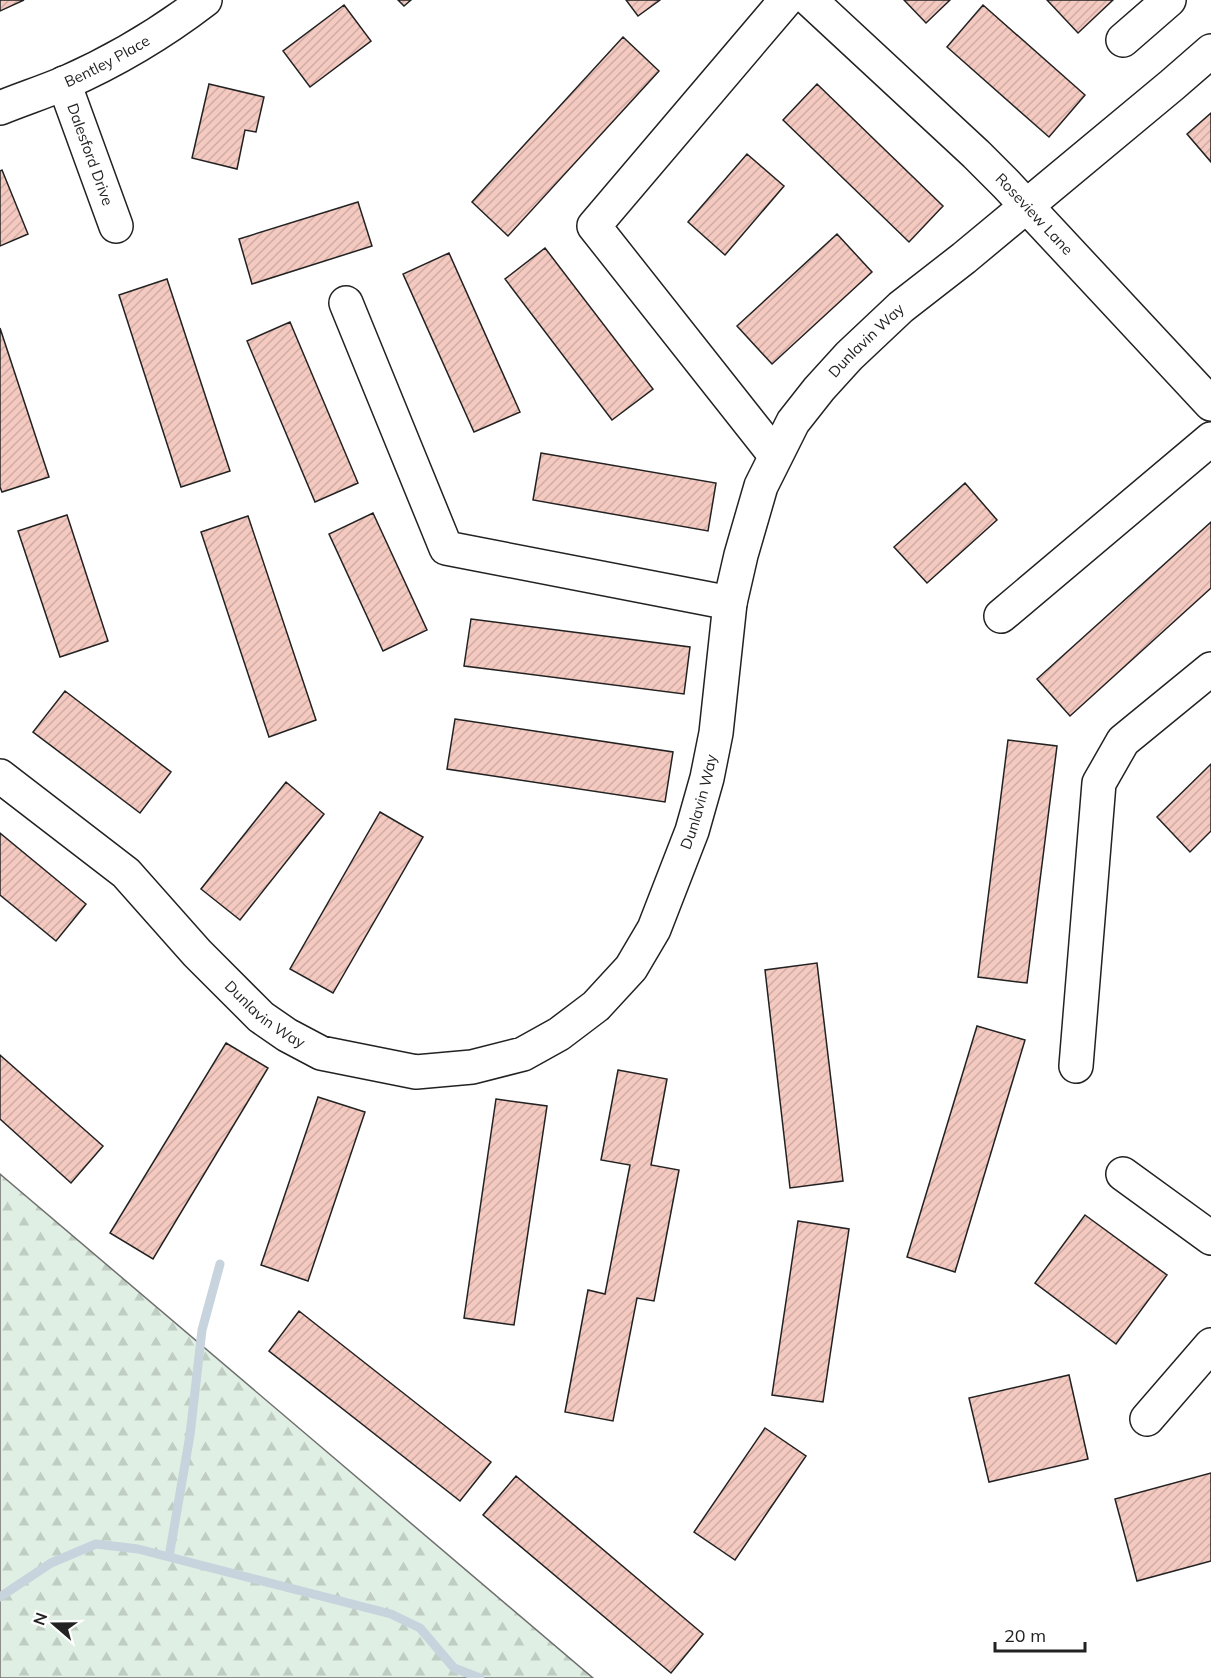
<svg xmlns="http://www.w3.org/2000/svg" width="1211" height="1678" viewBox="0 0 1211 1678" font-family="Mulish,sans-serif">
<defs>
<pattern id="forest-firs" width="22" height="20" patternUnits="userSpaceOnUse" patternTransform="scale(1.5)"><rect width="22" height="20" fill="#e0efe3"/><path d="M5 1l3.5 6h-7zM16 11l3.5 6h-7z" fill="#c0cdc2"/></pattern>
<pattern id="building-hatch" width="6" height="6" patternUnits="userSpaceOnUse" patternTransform="scale(1.5)"><rect width="6" height="6" fill="#f3c9c0"/><path d="M-1 1l2-2M0 6l6-6M5 7l2-2" fill="none" stroke="#d0aca5"/></pattern>
</defs>
<rect width="100%" height="100%" fill="#fff"/>
<path fill="url(#forest-firs)" stroke="#6f6f6f" stroke-width="1.5" d="M 0,1174 L 593,1678 L 0,1678 Z"/>
<g fill="none" stroke-linecap="round" stroke-linejoin="round">
<path stroke="#c7d3dd" stroke-width="9" d="M 169,1557 L 190,1435 L 202,1330 L 220,1264
M 0,1597 L 51,1563 L 96,1544 L 138,1549 L 391,1614 L 420,1628 L 454,1668 L 480,1678"/>
</g>
<path fill="url(#building-hatch)" stroke="#222" stroke-width="1.5" d="M 0,0 L 24,0 L 0,11 Z
M 398,0 L 411,0 L 404,6 Z
M 626,0 L 660,0 L 638,16 Z
M 904,0 L 950,0 L 926,23 Z
M 1047,0 L 1113,0 L 1078,33 Z
M 344,5 L 371,41 L 310,87 L 283,51 Z
M 983,5 L 1085,95 L 1049,137 L 947,47 Z
M 623,37 L 659,71 L 508,236 L 472,202 Z
M 209,84 L 264,97 L 256,132 L 245,130 L 237,169 L 192,158 Z
M 817,84 L 943,206 L 909,242 L 783,120 Z
M 1211,113 L 1211,162 L 1187,134 Z
M 747,154 L 784,186 L 725,255 L 688,222 Z
M 2,170 L 28,234 L 0,246 L 0,171 Z
M 358,202 L 372,246 L 252,284 L 239,239 Z
M 837,234 L 872,272 L 772,364 L 737,326 Z
M 545,248 L 653,389 L 612,420 L 505,279 Z
M 449,253 L 520,412 L 474,432 L 403,274 Z
M 167,279 L 230,471 L 181,487 L 119,295 Z
M 290,322 L 358,483 L 315,502 L 247,341 Z
M 0,328 L 49,477 L 2,492 L 0,487 Z
M 541,453 L 716,483 L 708,531 L 533,500 Z
M 965,483 L 997,520 L 927,583 L 894,547 Z
M 373,513 L 427,630 L 383,651 L 329,534 Z
M 67,515 L 108,641 L 60,657 L 18,531 Z
M 248,516 L 316,720 L 269,737 L 201,532 Z
M 1211,522 L 1211,588 L 1070,716 L 1037,679 Z
M 471,619 L 690,647 L 684,694 L 464,666 Z
M 65,691 L 171,772 L 140,813 L 33,732 Z
M 455,719 L 673,752 L 665,802 L 447,769 Z
M 1008,740 L 1057,746 L 1027,983 L 978,977 Z
M 1211,764 L 1211,831 L 1190,852 L 1157,817 Z
M 286,782 L 324,814 L 240,920 L 201,889 Z
M 380,812 L 423,837 L 333,993 L 290,969 Z
M 0,833 L 86,904 L 56,941 L 0,895 Z
M 817,963 L 843,1181 L 790,1188 L 765,970 Z
M 977,1026 L 1025,1040 L 955,1272 L 907,1257 Z
M 226,1043 L 268,1068 L 153,1259 L 110,1233 Z
M 0,1055 L 103,1146 L 71,1183 L 0,1119 Z
M 618,1070 L 667,1079 L 651,1165 L 679,1170 L 654,1301 L 637,1298 L 613,1421 L 565,1412 L 588,1290 L 605,1294 L 630,1165 L 601,1160 Z
M 318,1097 L 365,1112 L 308,1281 L 261,1265 Z
M 496,1099 L 547,1106 L 514,1325 L 464,1318 Z
M 1085,1215 L 1167,1275 L 1116,1344 L 1035,1283 Z
M 798,1221 L 849,1229 L 823,1402 L 772,1395 Z
M 299,1311 L 491,1462 L 460,1501 L 269,1351 Z
M 1069,1375 L 1088,1459 L 989,1482 L 969,1398 Z
M 765,1428 L 806,1456 L 735,1560 L 694,1532 Z
M 1211,1473 L 1211,1561 L 1137,1581 L 1115,1499 Z
M 516,1476 L 703,1634 L 671,1673 L 483,1515 Z"/>
<g fill="none" stroke-linecap="round" stroke-linejoin="round">
<g stroke="#222" stroke-width="36">
<g id="minor">
<path id="s1" d="M 810,0 L 976,154 L 1006,184 L 1211,404"/>
<path d="M 1123,40 L 1169,0"/>
<path id="s2" d="M 64,83 L 116,226"/>
<path id="s3" d="M 0,108 C 22,99 44,92 65,83 C 115,61 162,33 205,0"/>
<path d="M 346,303 L 446,548 L 730,603"/>
<path d="M 775,455 L 594,226 L 786,0"/>
<path d="M 1001,616 L 1211,439"/>
<path id="s4" d="M 0,776 L 126,873 L 197,953 L 261,1017 L 287,1035 L 321,1053 L 416,1072 L 472,1067 L 523,1054 L 559,1034 L 596,1006 L 631,968 L 654,929 L 692,831 L 707,778 L 716,733 L 730,603 L 741,555 L 761,486 L 793,422 L 819,389 L 849,356 L 901,307 L 964,258 L 1172,85 L 1211,51"/>
<path d="M 1076,1066 L 1099,783 L 1123,741 L 1211,669"/>
<path d="M 1123,1174 L 1211,1238"/>
<path d="M 1147,1419 L 1211,1345"/>
</g>
</g>
<use href="#minor" stroke="#fff" stroke-width="33"/>
</g>
<g text-anchor="middle" stroke-width="4.5" stroke-linejoin="round" paint-order="stroke">
<g font-size="15" fill="#222" stroke="#fff">
<text dy="5" stroke="none"><textPath href="#s3" startOffset="117">Bentley Place</textPath></text>
<text dy="5" stroke="none"><textPath href="#s2" startOffset="76">Dalesford Drive</textPath></text>
<text dy="5" stroke="none"><textPath href="#s1" startOffset="310">Roseview Lane</textPath></text>
<text dy="5" stroke="none"><textPath href="#s4" startOffset="1456">Dunlavin Way</textPath></text>
<text dy="5" stroke="none"><textPath href="#s4" startOffset="952">Dunlavin Way</textPath></text>
<text dy="5" stroke="none"><textPath href="#s4" startOffset="358">Dunlavin Way</textPath></text>
</g>
</g>
<g transform="translate(54 1624) rotate(290)" stroke="#ffffff" stroke-width="4.5" paint-order="stroke">
<path d="M0-4.5L10 22L0 15L-10 22Z" fill="#222222"/>
<text y="-9" font-size="16" font-weight="bold" text-anchor="middle" fill="#222222">N</text>
</g>
<path d="M995 1642v9h90v-9" fill="none" stroke="#222222" stroke-width="3"/>
<text x="1004" y="1642" font-size="18" fill="#222222" stroke="#ffffff" stroke-width="4.5" paint-order="stroke">20 m</text>
</svg>
